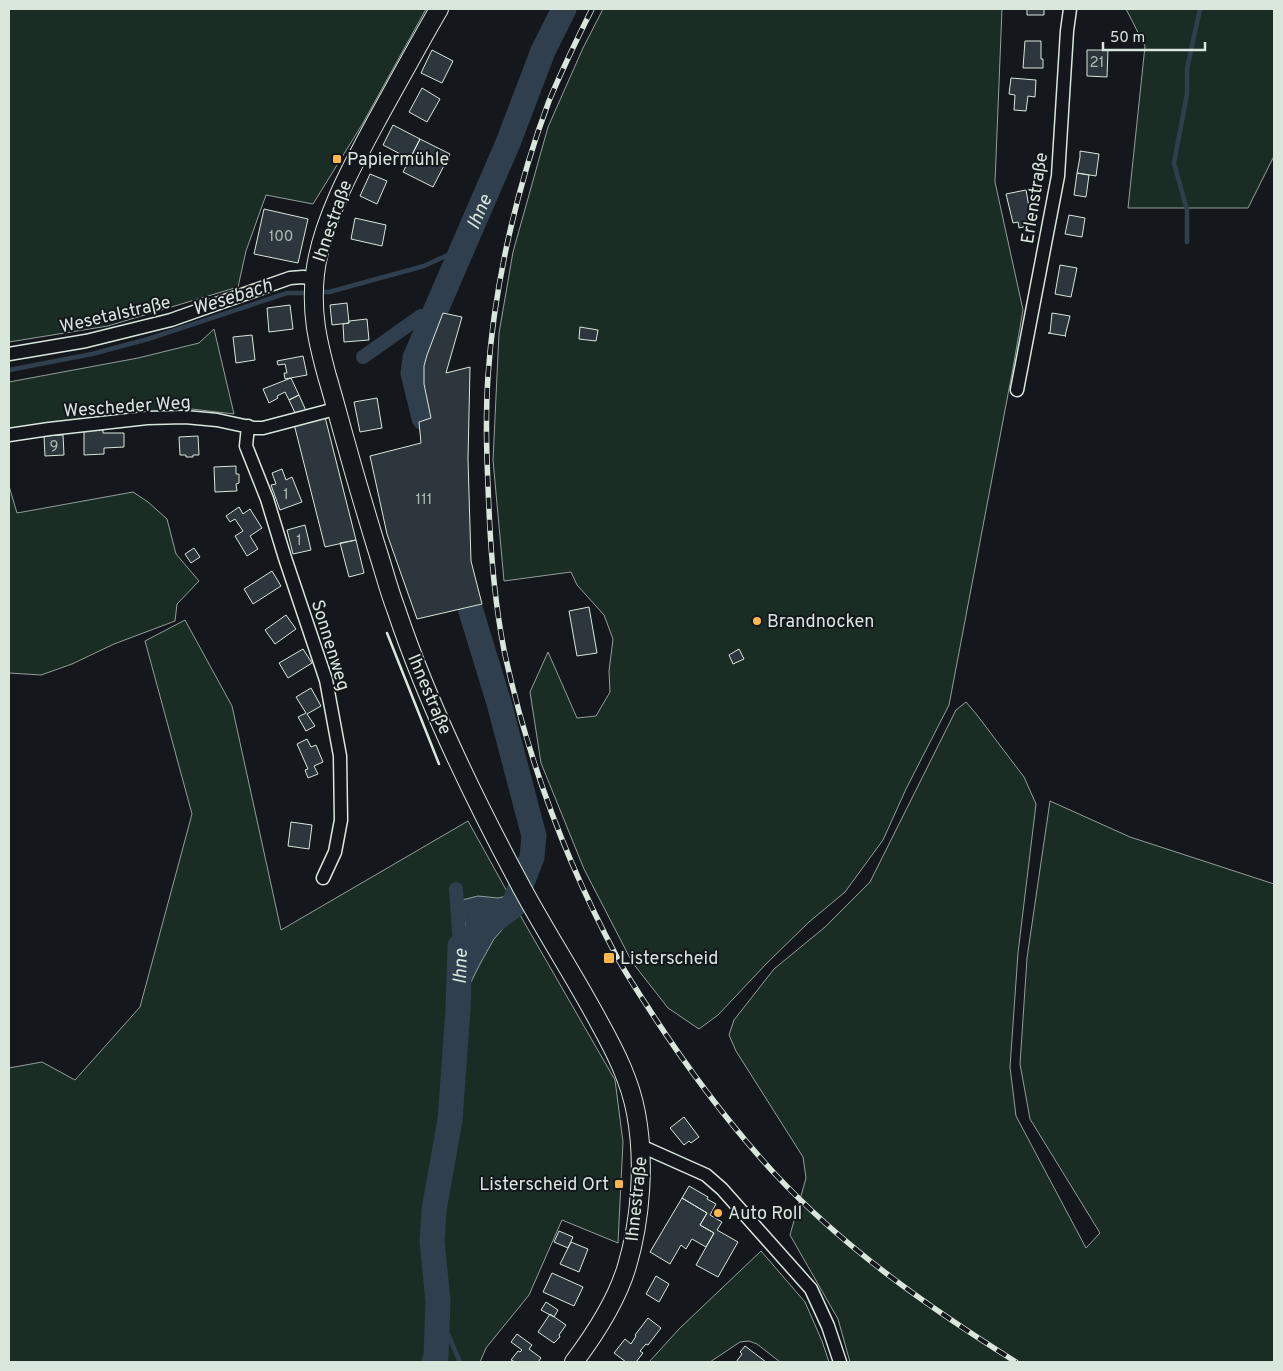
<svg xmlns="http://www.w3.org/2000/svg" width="1283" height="1371" viewBox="0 0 1283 1371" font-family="Overpass,sans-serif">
<rect width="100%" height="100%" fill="#14181c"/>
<path fill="#1a2d24" stroke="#939e99" d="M 9,9 L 426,9 L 363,123 L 313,204 L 266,195 L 246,251 L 238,287 L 108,326 L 9,342 Z
M 603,9 L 1002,9 L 995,182 L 1023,310 L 1013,368 L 949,705 L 906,789 L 883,840 L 845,892 L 809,922 L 767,963 L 718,1015 L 699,1029 L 668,1008 L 632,962 L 584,869 L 541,763 L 530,692 L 548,652 L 577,718 L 596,716 L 610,692 L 609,671 L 613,639 L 604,615 L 577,585 L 571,572 L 504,581 L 493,460 L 499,333 L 513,252 L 548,127 L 583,48 Z
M 1126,9 L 1274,9 L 1274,156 L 1248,208 L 1128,208 L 1145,46 Z
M 214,329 L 234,414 L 192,409 L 30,428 L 9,433 L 9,382 L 138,358 L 199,343 Z
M 9,486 L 17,513 L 133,492 L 148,502 L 167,519 L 176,554 L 199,581 L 177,604 L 175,621 L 114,644 L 72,664 L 41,675 L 9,673 Z
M 185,620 L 232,706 L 281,930 L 468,821 L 524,922 L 615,1080 L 623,1142 L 618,1243 L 562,1220 L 529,1295 L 486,1348 L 480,1362 L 9,1362 L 9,1068 L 42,1062 L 75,1080 L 140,1007 L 192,814 L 145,641 Z
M 966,702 L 977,715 L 1024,777 L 1036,804 L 1018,953 L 1010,1067 L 1016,1116 L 1086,1248 L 1100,1233 L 1030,1119 L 1020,1064 L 1027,958 L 1050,801 L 1130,837 L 1274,884 L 1274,1362 L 850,1362 L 838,1319 L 790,1235 L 806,1178 L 803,1157 L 736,1051 L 729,1035 L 734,1020 L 774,969 L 825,927 L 870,882 L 956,710 Z
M 761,1251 L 805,1302 L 822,1341 L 829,1362 L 780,1362 L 757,1344 L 749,1341 L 740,1342 L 710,1362 L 649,1362 L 679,1329 Z"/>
<path fill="#2f3f4d" stroke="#939e99" d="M 478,896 L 498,898 L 507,896 L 517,913 L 494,939 L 480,964 L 471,982 L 468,979 L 467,974 L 467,940 L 462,900 Z"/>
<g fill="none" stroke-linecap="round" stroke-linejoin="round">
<path stroke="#2f3f4d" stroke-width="4.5" d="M 1187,242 L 1187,210 L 1174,163 L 1187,94 L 1187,69 L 1200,9
M 317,292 L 329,292 L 424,266 L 463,248
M 9,370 L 92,354 L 148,339 L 287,293 L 309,293
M 437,1331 L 448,1334 L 460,1362"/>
<path stroke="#2f3f4d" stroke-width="14" d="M 363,357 L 421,316 L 433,315
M 456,889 L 460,946"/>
<g stroke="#2f3f4d" stroke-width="25">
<path id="s1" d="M 424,418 L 413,373 L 415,358 L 508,143 L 543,51 L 564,9"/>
<path id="s2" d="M 434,1362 L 436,1357 L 438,1301 L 432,1241 L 434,1210 L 450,1120 L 458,1010 L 460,946 L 513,906 L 532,857 L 534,836 L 499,703 L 470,608"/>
</g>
</g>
<path fill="#2c363c" stroke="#d8e6dc" d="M 1027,9 L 1044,9 L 1044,15 L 1027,15 Z
M 1025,41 L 1041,41 L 1041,59 L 1043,59 L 1043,68 L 1023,68 Z
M 432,50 L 453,61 L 442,83 L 421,73 Z
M 1087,50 L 1108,50 L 1107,77 L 1087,76 Z
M 1011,78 L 1036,80 L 1035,97 L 1028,96 L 1026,111 L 1014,110 L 1015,95 L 1009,94 Z
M 422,88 L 440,99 L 427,122 L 409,112 Z
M 393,125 L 420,139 L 410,159 L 383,145 Z
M 420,139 L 450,154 L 433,187 L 403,172 Z
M 1080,151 L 1099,154 L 1096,176 L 1077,173 L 1080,157 Z
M 1077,173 L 1089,175 L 1086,197 L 1074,195 Z
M 370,174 L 387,181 L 377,204 L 360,196 Z
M 1026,190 L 1029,207 L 1032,216 L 1034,216 L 1030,217 L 1032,225 L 1019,228 L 1018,222 L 1013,223 L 1006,194 Z
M 264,209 L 308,219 L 298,263 L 254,254 Z
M 1069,215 L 1085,218 L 1082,237 L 1065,234 Z
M 355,218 L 386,225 L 382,246 L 351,239 Z
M 1060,265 L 1077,268 L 1071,297 L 1055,294 Z
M 347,303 L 349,323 L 332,325 L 330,305 Z
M 290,305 L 293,329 L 269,332 L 267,308 Z
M 443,313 L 462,317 L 446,373 L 470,367 L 468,459 L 471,561 L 482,604 L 417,619 L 387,534 L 370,456 L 421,443 L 419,422 L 431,418 L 424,384 L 424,366 L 427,355 Z
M 1052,313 L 1070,316 L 1065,336 L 1066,336 L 1048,333 L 1050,333 Z
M 367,319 L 369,340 L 344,342 L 343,324 L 349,323 L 349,321 Z
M 580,327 L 598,330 L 596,341 L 579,339 Z
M 252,335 L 255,360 L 236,363 L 233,337 Z
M 303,356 L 307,375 L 285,379 L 284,373 L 287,373 L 285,364 L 278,365 L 277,361 Z
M 291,378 L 299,395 L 289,400 L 285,392 L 277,396 L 278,398 L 269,403 L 263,389 Z
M 299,395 L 307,413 L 296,415 L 289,400 Z
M 377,398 L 382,428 L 360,432 L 354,402 Z
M 325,417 L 356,540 L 325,547 L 294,424 Z
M 103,430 L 103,433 L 124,433 L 124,447 L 104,448 L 104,454 L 84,455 L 84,431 Z
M 63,435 L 64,455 L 45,456 L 44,436 Z
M 198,436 L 199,455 L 193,455 L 193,457 L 186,457 L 186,455 L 180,455 L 179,437 Z
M 236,466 L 236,474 L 239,474 L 239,483 L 236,484 L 237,491 L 215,492 L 214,467 Z
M 282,469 L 286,480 L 292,477 L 302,502 L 280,510 L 271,485 L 276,484 L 272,473 Z
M 239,507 L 243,514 L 250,509 L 262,528 L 250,536 L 258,549 L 247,556 L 235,536 L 243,531 L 235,519 L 230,522 L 226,516 Z
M 305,525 L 311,550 L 293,554 L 287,530 Z
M 356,540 L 364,573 L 349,577 L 340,543 Z
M 194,548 L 200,557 L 191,563 L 185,554 Z
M 272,571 L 281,586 L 253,604 L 244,589 Z
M 589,607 L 597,653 L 577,656 L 569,611 Z
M 286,615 L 296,629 L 275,644 L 265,630 Z
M 303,649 L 312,663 L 288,678 L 279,663 Z
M 739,649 L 744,659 L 733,664 L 729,655 Z
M 311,688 L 321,706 L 307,714 L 315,726 L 306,731 L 298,717 L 306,713 L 296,697 Z
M 307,739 L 311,747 L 316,745 L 323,762 L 314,766 L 318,774 L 308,778 L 305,770 L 308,769 L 297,744 Z
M 291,822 L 312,825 L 309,849 L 288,846 Z
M 684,1117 L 699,1137 L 691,1143 L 689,1141 L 684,1145 L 670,1128 Z
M 689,1186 L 708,1197 L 707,1199 L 716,1204 L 710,1215 L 722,1222 L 717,1230 L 738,1242 L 718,1277 L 696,1265 L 714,1233 L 700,1225 L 707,1213 L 682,1198 Z
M 682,1198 L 707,1213 L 700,1225 L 714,1233 L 706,1247 L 692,1239 L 686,1249 L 681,1245 L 670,1264 L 650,1252 Z
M 559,1231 L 573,1237 L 568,1248 L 554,1242 Z
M 571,1242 L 588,1249 L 579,1272 L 560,1264 Z
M 552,1273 L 583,1287 L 574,1306 L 543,1292 Z
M 656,1276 L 669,1284 L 659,1302 L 646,1294 Z
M 546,1302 L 558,1310 L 554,1317 L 541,1310 Z
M 550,1314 L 566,1325 L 559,1335 L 560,1337 L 554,1343 L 538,1332 Z
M 648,1318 L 661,1328 L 648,1345 L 646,1344 L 640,1351 L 643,1353 L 636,1362 L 626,1362 L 614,1353 L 625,1339 L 631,1344 L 636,1336 L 635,1335 Z
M 517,1334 L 532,1345 L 529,1349 L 541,1358 L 538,1362 L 515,1362 L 511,1360 L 518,1351 L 520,1352 L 522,1350 L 511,1342 Z
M 745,1346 L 766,1362 L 736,1362 L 742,1354 L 740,1352 Z"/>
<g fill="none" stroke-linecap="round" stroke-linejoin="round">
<g stroke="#d8e6dc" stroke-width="15">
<path id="minor" d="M 9,354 L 86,341 L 171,320 L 290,278 L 303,277 L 314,279
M 1017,390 L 1058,176 L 1067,31 L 1070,9
M 248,426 L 246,446 L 267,499 L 285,558 L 326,680 L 340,756 L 341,820 L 335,852 L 323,878
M 9,435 L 49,429 L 147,418 L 185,417 L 217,420 L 254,428 L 263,428 L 335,409
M 641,1146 L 706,1175 L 722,1189 L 811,1289 L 828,1326 L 840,1362"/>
</g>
<g stroke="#d8e6dc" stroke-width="20">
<path id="secondary" d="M 439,9 C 418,45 398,82 378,118 C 353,164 321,222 315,274 C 311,313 317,339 327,376 C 334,399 340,423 347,447 C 356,480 366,513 376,546 C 383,567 388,588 396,609 C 428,705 475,801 523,890 C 548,936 576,979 600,1024 C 616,1053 630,1081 636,1113 C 645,1161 641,1219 627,1266 C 617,1300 595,1334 574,1362"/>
</g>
<use href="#minor" stroke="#14181c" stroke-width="12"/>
<use href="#secondary" stroke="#14181c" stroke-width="18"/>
<g stroke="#d8e6dc" stroke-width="5.5">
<path id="rail" d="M 592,9 C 577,39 562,70 549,101 C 517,186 494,286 488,376 C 485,421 487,465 489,510 C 491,557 495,604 504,650 C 527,757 566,862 618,959 C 628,977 640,995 651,1012 C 688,1069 729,1124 775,1174 C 845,1249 930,1308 1016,1362"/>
</g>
<use href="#rail" stroke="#14181c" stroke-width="4" stroke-dasharray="11" stroke-linecap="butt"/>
<path stroke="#d8e6dc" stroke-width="2.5" d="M 387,633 L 439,764"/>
</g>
<g fill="#ffb74d" stroke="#14181c" stroke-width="2">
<rect x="332" y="154" width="10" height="10" rx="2.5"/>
<circle cx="757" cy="621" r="5"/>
<rect x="603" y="952" width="12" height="12" rx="2.5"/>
<rect x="614" y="1179" width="10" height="10" rx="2.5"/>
<circle cx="718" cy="1213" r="5"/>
</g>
<g text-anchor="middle" stroke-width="4" stroke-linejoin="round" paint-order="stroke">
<g font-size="15" fill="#adbab4">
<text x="1097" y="67">21</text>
<text x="281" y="241">100</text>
<text x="54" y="451">9</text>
<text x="286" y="499">1</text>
<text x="424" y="504">111</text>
<text x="299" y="545">1</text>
</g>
<g font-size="18" fill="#d8e6dc" stroke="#14181c" text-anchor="start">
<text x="347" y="165">Papiermühle</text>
<text x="767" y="627">Brandnocken</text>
<text x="620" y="964">Listerscheid</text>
<text x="609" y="1190" text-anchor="end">Listerscheid Ort</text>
<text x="728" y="1219">Auto Roll</text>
</g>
<g font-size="18" fill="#d8e6dc" stroke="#14181c">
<text transform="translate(1034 198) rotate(-81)" y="6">Erlenstraße</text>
<text transform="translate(332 221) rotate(-71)" y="6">Ihnestraße</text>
<text transform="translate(115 314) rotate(-13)" y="6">Wesetalstraße</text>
<text transform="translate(127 406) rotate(-4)" y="6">Wescheder Weg</text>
<text transform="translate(331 645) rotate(73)" y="6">Sonnenweg</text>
<text transform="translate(430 694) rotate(67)" y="6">Ihnestraße</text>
<text transform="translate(636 1199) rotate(-84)" y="6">Ihnestraße</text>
</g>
<g font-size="19" font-style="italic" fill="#d8e6dc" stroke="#14181c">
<text dy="7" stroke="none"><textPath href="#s1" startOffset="221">Ihne</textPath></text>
<text transform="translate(232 296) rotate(-18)" y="7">Wesebach</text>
<text dy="7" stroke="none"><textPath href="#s2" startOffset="398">Ihne</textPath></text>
</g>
</g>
<rect width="1283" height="1371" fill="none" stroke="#d8e6dc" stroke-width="20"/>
<path d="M1103 42v8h102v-8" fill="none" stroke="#d8e6dc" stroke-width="2.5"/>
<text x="1110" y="42" font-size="15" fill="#d8e6dc" stroke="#14181c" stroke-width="4" paint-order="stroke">50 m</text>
</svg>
